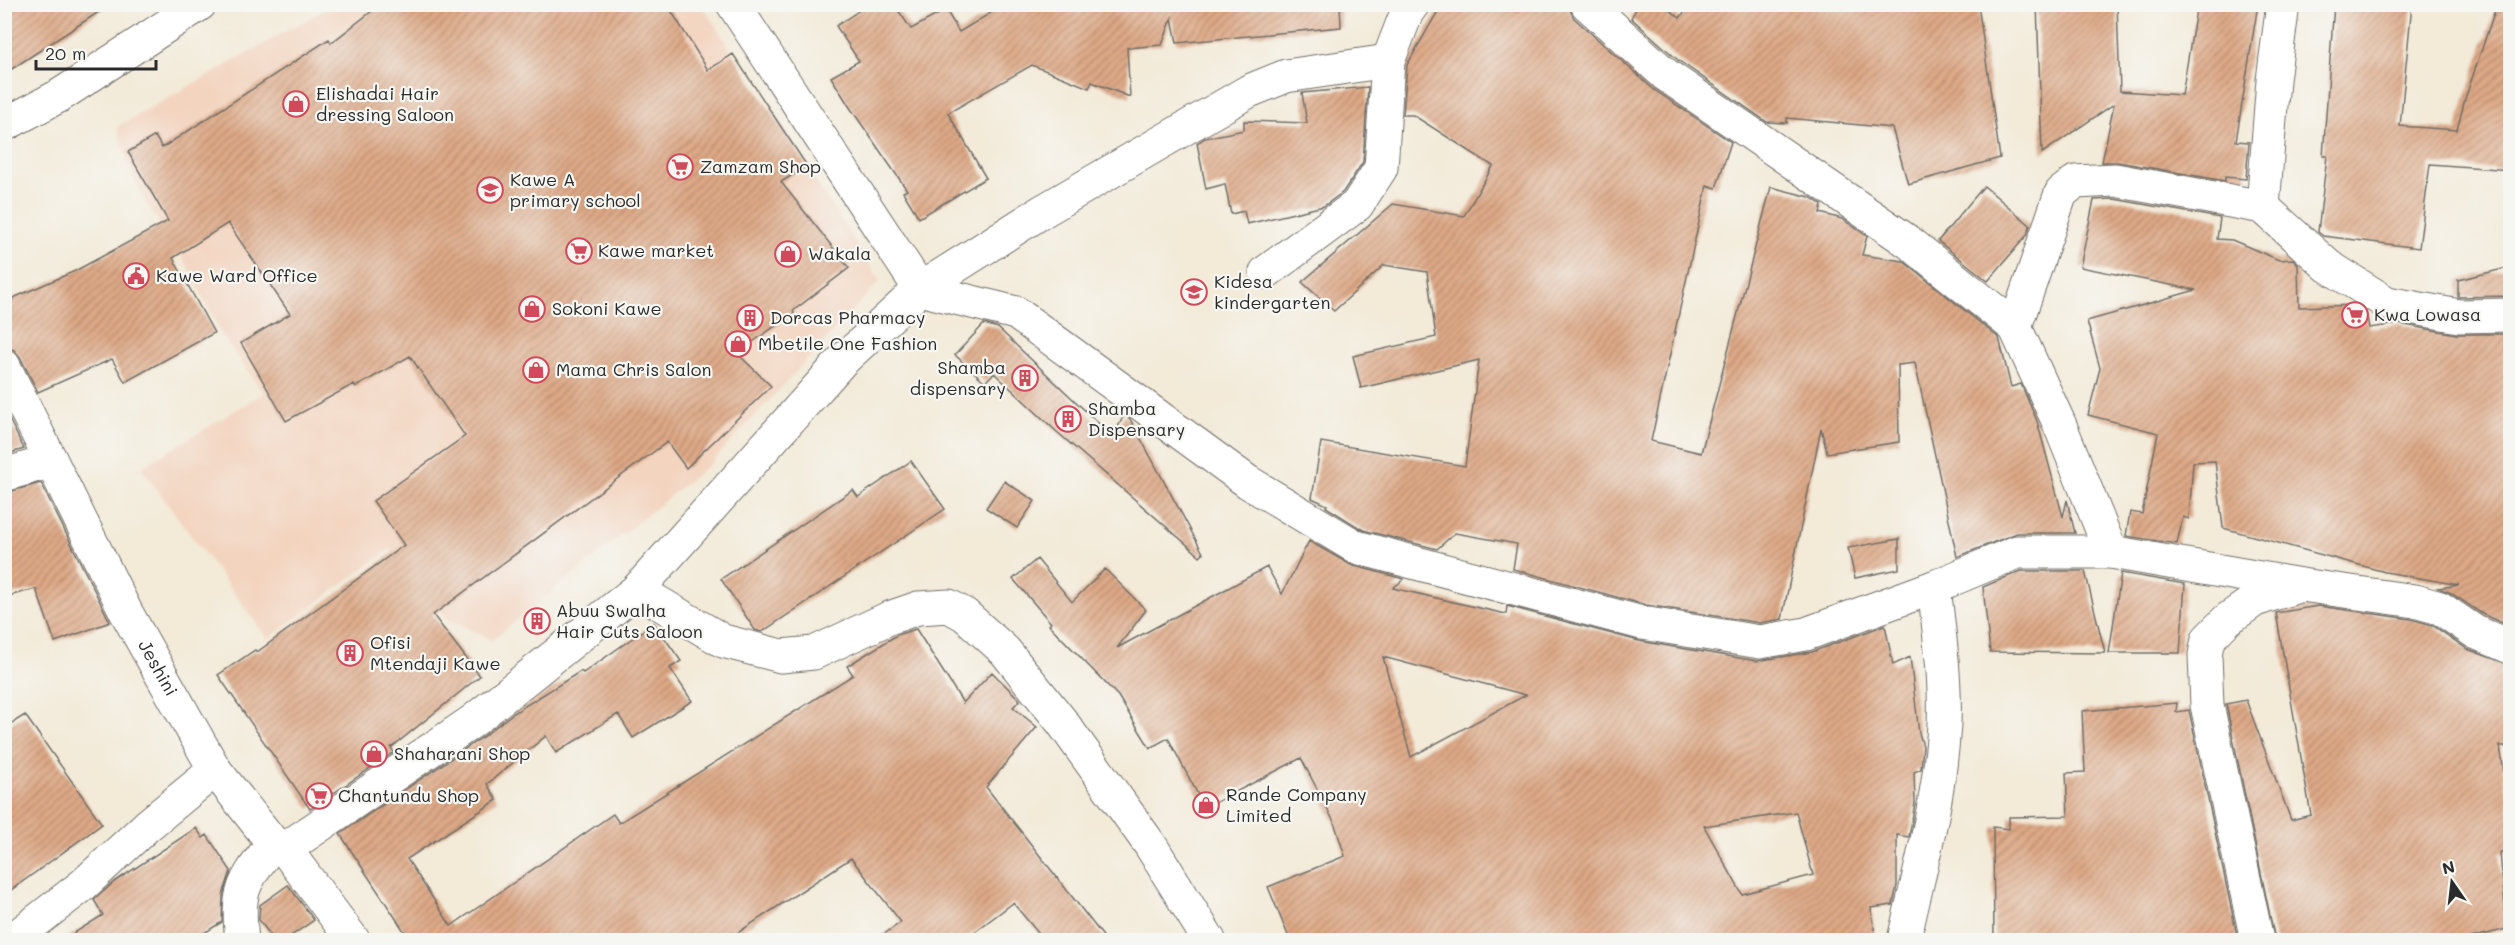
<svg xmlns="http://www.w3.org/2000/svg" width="2515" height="945" viewBox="0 0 2515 945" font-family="Mali,sans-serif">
<defs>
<pattern id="building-hatch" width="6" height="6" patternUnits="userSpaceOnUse" patternTransform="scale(1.5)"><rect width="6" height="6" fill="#dea986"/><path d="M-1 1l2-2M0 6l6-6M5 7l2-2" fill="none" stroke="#b48a6e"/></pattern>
</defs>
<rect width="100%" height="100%" fill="#f6f6f2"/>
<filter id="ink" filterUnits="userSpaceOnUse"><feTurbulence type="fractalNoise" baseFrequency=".0167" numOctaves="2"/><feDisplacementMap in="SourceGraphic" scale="12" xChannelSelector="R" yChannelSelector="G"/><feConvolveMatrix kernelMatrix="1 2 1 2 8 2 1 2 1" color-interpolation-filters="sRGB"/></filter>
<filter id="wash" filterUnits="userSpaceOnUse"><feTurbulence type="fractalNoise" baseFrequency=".008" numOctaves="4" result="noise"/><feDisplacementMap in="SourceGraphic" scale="24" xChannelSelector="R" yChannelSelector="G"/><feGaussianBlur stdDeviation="1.35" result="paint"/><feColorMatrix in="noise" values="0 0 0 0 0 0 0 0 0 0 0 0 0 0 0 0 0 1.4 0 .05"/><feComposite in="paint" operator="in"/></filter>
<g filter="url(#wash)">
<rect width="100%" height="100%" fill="#f3ead8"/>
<path fill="#f3d4bf" d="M 333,5 L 702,5 L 880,281 L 711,463 L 492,640 L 446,618 L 390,549 L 268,639 L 141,468 L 264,393 L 223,337 L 187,265 L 144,200 L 128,163 L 117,127 Z"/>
<g id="blocks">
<path fill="url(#building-hatch)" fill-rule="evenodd" d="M 4,4 L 111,4 L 4,74 Z
M 381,4 L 667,4 L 708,70 L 733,54 L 807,166 L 781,182 L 849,268 L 793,311 L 794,313 L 737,353 L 771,386 L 686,468 L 667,442 L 433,615 L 480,676 L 391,748 L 394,752 L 310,809 L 218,675 L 255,650 L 257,652 L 404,545 L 373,501 L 465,436 L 410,356 L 356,387 L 354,384 L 286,421 L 241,343 L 290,314 L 228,223 L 173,258 L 214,333 L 125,382 L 112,359 L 38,392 L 20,357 L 14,350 L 4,347 L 4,302 L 75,271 L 168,221 L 128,152 L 155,136 L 162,148 L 329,39 L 331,43 Z
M 869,4 L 894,4 L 911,29 L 946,10 L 959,32 L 994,11 L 997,4 L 1340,4 L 1341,27 L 1177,43 L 1172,18 L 1162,45 L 1127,48 L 1130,97 L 1092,82 L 1089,88 L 1032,65 L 948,113 L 986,178 L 919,218 L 903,192 L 907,190 L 849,106 L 831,77 L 859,61 L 836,26 Z
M 1442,4 L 1567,4 L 1574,18 L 1653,89 L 1731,142 L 1716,188 L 1707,185 L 1651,441 L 1701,453 L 1771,187 L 1810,197 L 1822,205 L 1820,213 L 1842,219 L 1867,236 L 1862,255 L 1903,261 L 1999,338 L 2011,387 L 2021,384 L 2037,421 L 2063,517 L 2067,500 L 2075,533 L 2017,533 L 1957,557 L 1915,363 L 1898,365 L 1899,442 L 1827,453 L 1821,428 L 1782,619 L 1760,623 L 1646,605 L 1513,569 L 1517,544 L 1455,533 L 1437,549 L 1363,530 L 1326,507 L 1327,505 L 1312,498 L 1321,442 L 1465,466 L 1479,360 L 1361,388 L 1353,356 L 1436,337 L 1427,272 L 1384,265 L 1334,311 L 1302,282 L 1393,204 L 1464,216 L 1493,166 L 1413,115 L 1403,115 L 1407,65 Z
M 1639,4 L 1662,4 L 1680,18 L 1690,4 L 1978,4 L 2000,158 L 1908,184 L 1892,128 L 1787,118 L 1787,123 L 1767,122 L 1678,60 L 1631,18 Z
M 2037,4 L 2117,4 L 2120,91 L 2182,95 L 2197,4 L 2258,4 L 2236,141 L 2249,142 L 2246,179 L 2225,177 L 2225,181 L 2118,162 L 2102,162 L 2114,104 L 2042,153 Z
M 2334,4 L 2412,4 L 2400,126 L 2457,130 L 2465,99 L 2497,4 L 2511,4 L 2511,170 L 2430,164 L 2419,248 L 2323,236 L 2318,232 L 2327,156 L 2323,156 Z
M 1368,87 L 1363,162 L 1343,192 L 1324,206 L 1247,224 L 1244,211 L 1231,214 L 1225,184 L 1206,189 L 1197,143 L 1205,138 L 1244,130 L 1244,121 L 1307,123 L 1302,93 Z
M 1984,186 L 2030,225 L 2027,235 L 1988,281 L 1938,241 Z
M 2114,199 L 2220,218 L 2217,239 L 2232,240 L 2279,260 L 2293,259 L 2298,264 L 2299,307 L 2355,305 L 2366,312 L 2369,328 L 2399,324 L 2456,334 L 2511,334 L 2511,627 L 2484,615 L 2451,593 L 2438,588 L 2459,585 L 2385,572 L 2223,528 L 2215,461 L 2193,462 L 2189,519 L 2183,517 L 2177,544 L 2126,536 L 2130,512 L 2142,514 L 2158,433 L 2088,415 L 2100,368 L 2087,321 L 2196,290 L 2080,267 L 2094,200 Z
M 2511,267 L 2511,296 L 2458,297 L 2458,280 Z
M 984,324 L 998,328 L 1113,437 L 1124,415 L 1130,419 L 1203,553 L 1200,556 L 1057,432 L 994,373 L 985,382 L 955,355 Z
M 4,409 L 24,449 L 4,455 Z
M 911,461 L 945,509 L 762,632 L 755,630 L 721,579 L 853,490 L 858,497 Z
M 1004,481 L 1035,501 L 1017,528 L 986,508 Z
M 41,483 L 110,622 L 55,642 L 36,589 L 4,597 L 4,493 Z
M 1899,539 L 1899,569 L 1855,578 L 1848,548 Z
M 1309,541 L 1351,565 L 1404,579 L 1393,588 L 1506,614 L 1507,606 L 1639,641 L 1757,661 L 1812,652 L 1885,625 L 1893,665 L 1910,657 L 1919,733 L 1923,746 L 1921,769 L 1914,772 L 1915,803 L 1909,837 L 1897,835 L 1897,885 L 1893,905 L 1871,908 L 1876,940 L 1290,940 L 1268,887 L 1345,856 L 1334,822 L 1301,758 L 1205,808 L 1168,738 L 1150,748 L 1118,696 L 1049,625 L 1051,623 L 1013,579 L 1037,559 L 1072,602 L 1105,569 L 1146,610 L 1117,648 L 1267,567 L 1282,594 ZM 1383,657 L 1526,695 L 1411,757 ZM 1796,812 L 1813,875 L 1742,894 L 1704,826 Z
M 2021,571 L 2085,571 L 2105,653 L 1990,652 L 1983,587 Z
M 2121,573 L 2185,584 L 2180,653 L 2109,653 Z
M 2318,606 L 2411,619 L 2432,625 L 2467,649 L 2511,665 L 2511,746 L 2500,746 L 2511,818 L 2511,852 L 2500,853 L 2507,929 L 2463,940 L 2275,940 L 2226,704 L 2246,700 L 2291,820 L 2311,815 L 2276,613 Z
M 654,623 L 681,661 L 670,668 L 692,701 L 633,738 L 618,714 L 556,753 L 546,736 L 487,784 L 497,800 L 407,859 L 451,926 L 613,814 L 619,823 L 853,675 L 847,666 L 897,635 L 916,629 L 963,703 L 992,672 L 1020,700 L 1013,707 L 1037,727 L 986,787 L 1106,940 L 1044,940 L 1013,903 L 964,940 L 876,940 L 901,922 L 851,858 L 727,940 L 410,940 L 340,834 L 484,736 L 512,714 L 581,671 L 583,673 Z
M 2177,703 L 2176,712 L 2189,710 L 2238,940 L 1994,940 L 1993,827 L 2009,829 L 2009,817 L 2068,816 L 2066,773 L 2085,772 L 2082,711 Z
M 25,715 L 102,824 L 4,895 L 4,728 Z
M 196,828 L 203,838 L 207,835 L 231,871 L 223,895 L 222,922 L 193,940 L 63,940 L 103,915 L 94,900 L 114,882 Z
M 288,885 L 314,920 L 285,940 L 274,940 L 259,920 L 260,905 Z"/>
</g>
</g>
<g filter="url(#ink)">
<use href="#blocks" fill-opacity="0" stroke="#716e68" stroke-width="1.5"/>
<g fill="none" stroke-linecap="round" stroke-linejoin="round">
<g stroke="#716e68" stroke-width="35">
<g id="minor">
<path d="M 733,4 L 920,289 L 1016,313 L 1248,482 L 1356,547 L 1642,623 L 1760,642 L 1806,634 L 1934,587 L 2017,552 L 2111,552 L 2301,585"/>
<path d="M 1587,4 L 1666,75 L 1910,243 L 2015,327 L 2059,423 L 2111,552"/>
<path d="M 4,125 L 59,96 L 200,4"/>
<path d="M 2263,207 L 2273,80 L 2283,4"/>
<path d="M 1266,272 L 1357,205 L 1381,168 L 1388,61 L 1407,12 L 1413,4"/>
<path d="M 2015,327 L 2061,193 L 2075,182 L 2115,180 L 2263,207 L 2328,266 L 2387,303 L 2459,316 L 2510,315"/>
<path id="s1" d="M 4,366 L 126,612 L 215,770 L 273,843 L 285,849 L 353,940"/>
<path d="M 4,475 L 51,461"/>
<path d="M 637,590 L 723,641 L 781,656 L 814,653 L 889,618 L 918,608 L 949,606 L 965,615 L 1005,651 L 1062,722 L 1151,846 L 1209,940"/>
<path d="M 285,849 L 473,721 L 637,590 L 842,361 L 920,289 L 1043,211 L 1249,91 L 1286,76 L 1388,61"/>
<path d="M 12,940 L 83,885 L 148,825 L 215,770"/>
<path d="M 242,940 C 236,889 244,882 273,843"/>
<path d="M 1904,940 C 1920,869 1940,798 1944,724 C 1946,678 1939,632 1934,587"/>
<path d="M 2257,940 L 2207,705 L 2205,655 L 2208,639 L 2228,619 L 2255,600 L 2301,585 L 2415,601 L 2440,608 L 2475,632 L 2510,647"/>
</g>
</g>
<use href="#minor" stroke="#fff" stroke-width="33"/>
</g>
</g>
<defs>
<g id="shop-ring" transform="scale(1.35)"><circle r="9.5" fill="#f6f6f2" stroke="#d1495b" stroke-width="1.5"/><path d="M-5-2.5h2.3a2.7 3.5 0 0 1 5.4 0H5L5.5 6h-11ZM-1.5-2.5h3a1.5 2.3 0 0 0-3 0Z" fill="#d1495b"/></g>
<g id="supermarket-ring" transform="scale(1.35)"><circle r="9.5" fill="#f6f6f2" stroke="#d1495b" stroke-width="1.5"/><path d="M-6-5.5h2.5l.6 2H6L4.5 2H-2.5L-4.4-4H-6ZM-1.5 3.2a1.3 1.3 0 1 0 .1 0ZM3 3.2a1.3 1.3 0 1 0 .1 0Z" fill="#d1495b"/></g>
<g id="school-ring" transform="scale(1.35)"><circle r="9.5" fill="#f6f6f2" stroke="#d1495b" stroke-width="1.5"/><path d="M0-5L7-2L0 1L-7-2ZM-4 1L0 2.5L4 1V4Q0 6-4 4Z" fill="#d1495b"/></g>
<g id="civic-ring" transform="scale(1.35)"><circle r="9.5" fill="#f6f6f2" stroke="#d1495b" stroke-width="1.5"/><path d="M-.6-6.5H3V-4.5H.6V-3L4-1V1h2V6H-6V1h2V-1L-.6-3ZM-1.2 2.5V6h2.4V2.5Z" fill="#d1495b"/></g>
<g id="building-ring" transform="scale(1.35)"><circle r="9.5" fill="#f6f6f2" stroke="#d1495b" stroke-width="1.5"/><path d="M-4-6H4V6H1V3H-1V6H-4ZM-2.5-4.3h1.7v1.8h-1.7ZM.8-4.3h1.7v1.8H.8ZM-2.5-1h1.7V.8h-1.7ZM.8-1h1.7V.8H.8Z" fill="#d1495b"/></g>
</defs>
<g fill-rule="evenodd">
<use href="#shop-ring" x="296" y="104"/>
<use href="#supermarket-ring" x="680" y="167"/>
<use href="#school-ring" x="490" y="190"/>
<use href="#supermarket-ring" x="579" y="251"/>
<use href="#shop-ring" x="788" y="254"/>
<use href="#civic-ring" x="136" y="276"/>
<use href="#school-ring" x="1194" y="292"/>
<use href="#shop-ring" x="532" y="309"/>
<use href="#supermarket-ring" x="2355" y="315"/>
<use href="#building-ring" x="750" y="318"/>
<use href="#shop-ring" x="738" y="344"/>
<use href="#shop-ring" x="536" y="370"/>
<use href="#building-ring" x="1025" y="378"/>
<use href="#building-ring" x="1068" y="419"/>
<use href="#building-ring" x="537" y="621"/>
<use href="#building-ring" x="350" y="653"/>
<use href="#shop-ring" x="374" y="754"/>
<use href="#supermarket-ring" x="319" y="796"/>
<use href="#shop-ring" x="1206" y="805"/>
</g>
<g text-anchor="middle" stroke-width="4.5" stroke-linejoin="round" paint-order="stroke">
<g font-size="18" fill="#2b2b2b" stroke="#f6f6f2" text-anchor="start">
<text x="316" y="100">Elishadai Hair<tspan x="316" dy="21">dressing Saloon</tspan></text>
<text x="700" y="173">Zamzam Shop</text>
<text x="510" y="186">Kawe A<tspan x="510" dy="21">primary school</tspan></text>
<text x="598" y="257">Kawe market</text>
<text x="808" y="260">Wakala</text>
<text x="156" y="282">Kawe Ward Office</text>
<text x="1214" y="288">Kidesa<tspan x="1214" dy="21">kindergarten</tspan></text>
<text x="552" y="315">Sokoni Kawe</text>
<text x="2374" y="321">Kwa Lowasa</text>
<text x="770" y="324">Dorcas Pharmacy</text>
<text x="758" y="350">Mbetile One Fashion</text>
<text x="1006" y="374" text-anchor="end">Shamba<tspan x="1006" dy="21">dispensary</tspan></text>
<text x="556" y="376">Mama Chris Salon</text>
<text x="1088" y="415">Shamba<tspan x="1088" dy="21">Dispensary</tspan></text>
<text x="556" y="617">Abuu Swalha<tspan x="556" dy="21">Hair Cuts Saloon</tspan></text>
<text x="370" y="649">Ofisi<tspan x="370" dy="21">Mtendaji Kawe</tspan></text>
<text x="394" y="760">Shaharani Shop</text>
<text x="1226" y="801">Rande Company<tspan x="1226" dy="21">Limited</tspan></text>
<text x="338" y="802">Chantundu Shop</text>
</g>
<g font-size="18" fill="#2b2b2b" stroke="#f6f6f2">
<text dy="6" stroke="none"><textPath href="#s1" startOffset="339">Jeshini</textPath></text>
</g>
</g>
<rect width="2515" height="945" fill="none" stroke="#f6f6f2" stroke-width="24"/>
<g transform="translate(2452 882) rotate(346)" stroke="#f6f6f2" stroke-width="4.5" paint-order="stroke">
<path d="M0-4.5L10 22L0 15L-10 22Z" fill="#2b2b2b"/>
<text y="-9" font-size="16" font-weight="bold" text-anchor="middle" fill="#2b2b2b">N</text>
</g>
<path d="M36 60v9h120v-9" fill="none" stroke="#2b2b2b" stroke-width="3"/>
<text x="45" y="60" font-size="18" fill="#2b2b2b" stroke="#f6f6f2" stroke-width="4.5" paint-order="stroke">20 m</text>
</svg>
